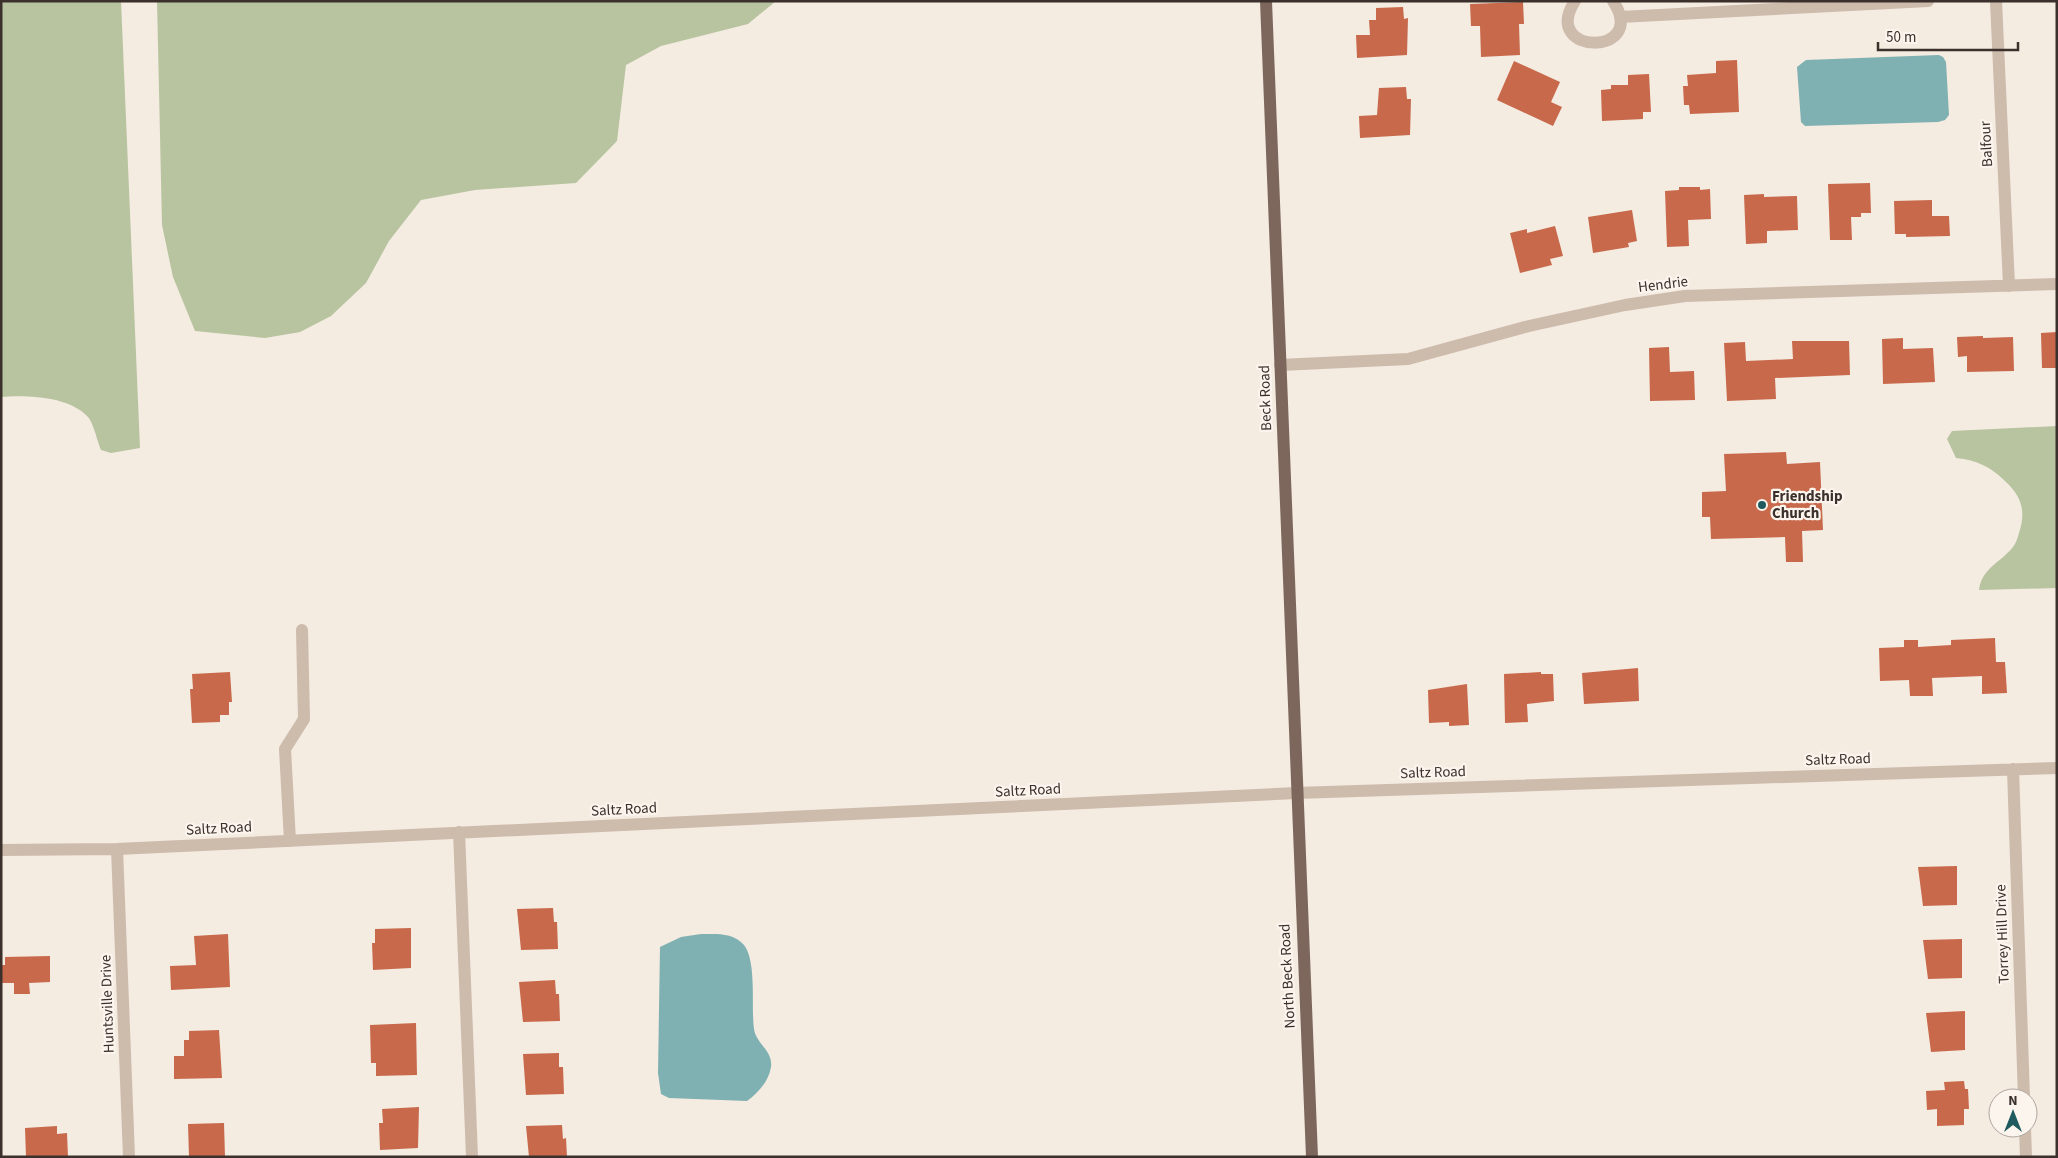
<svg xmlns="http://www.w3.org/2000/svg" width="2058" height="1158" viewBox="0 0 2058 1158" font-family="'Source Sans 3',sans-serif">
<rect width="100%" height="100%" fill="#f4ebe1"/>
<path fill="#b8c4a0" d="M 1,1 L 121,1 L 140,448 L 111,453 L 101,450 C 97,441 94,424 88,417 C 69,396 26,395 1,397 Z
M 157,1 L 776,1 L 748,24 L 661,46 L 626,65 L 617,141 L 576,183 L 475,190 L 421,200 L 389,241 L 366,283 L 331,316 L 300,332 L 265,338 L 195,331 L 173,277 L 162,225 Z
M 2057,426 L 2057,588 L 1979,590 C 1982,568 2000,563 2013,547 C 2016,543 2018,537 2019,533 C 2026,512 2022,497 2006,482 C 1991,467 1977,460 1956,458 L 1947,439 L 1952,431 Z"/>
<path fill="#7fb0b2" d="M 1939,55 L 1943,57 L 1946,62 L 1949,115 L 1945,120 L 1938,122 L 1805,126 L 1801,122 L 1797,67 L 1806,60 Z
M 701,934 C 716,934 733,932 744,945 C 757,962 751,1008 754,1029 C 756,1044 773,1050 771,1067 C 769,1081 758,1093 747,1101 L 669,1098 L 661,1094 L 658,1073 L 660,947 L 681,937 Z"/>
<path fill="#c8694b" d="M 1523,2 L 1524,24 L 1519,24 L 1520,55 L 1481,57 L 1480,26 L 1471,26 L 1470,4 Z
M 1403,7 L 1404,19 L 1408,18 L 1407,55 L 1357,58 L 1356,35 L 1370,35 L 1369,20 L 1376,20 L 1376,8 Z
M 1737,60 L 1739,112 L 1690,114 L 1689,105 L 1684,105 L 1683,86 L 1688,86 L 1687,75 L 1716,73 L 1716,61 Z
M 1514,61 L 1560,82 L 1551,102 L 1562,107 L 1553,126 L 1497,100 Z
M 1649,74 L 1651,112 L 1643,112 L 1643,119 L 1602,121 L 1601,90 L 1611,89 L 1611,85 L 1628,85 L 1628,75 Z
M 1406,87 L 1407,99 L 1411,99 L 1410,135 L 1360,138 L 1359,116 L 1377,115 L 1379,88 Z
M 1870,183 L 1871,213 L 1861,213 L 1861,217 L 1851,217 L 1852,240 L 1830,240 L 1828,184 Z
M 1679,187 L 1700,187 L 1700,190 L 1710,189 L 1711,219 L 1688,220 L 1689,246 L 1667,247 L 1665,191 L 1679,190 Z
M 1764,194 L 1764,197 L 1797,196 L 1798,230 L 1767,231 L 1767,243 L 1746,244 L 1744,195 Z
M 1932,200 L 1932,216 L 1949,216 L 1950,236 L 1906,237 L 1906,234 L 1895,234 L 1894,201 Z
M 1632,210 L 1637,241 L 1628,243 L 1629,247 L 1593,253 L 1588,217 Z
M 1555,226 L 1563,256 L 1550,259 L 1552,265 L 1520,273 L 1510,233 L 1527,229 L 1527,233 Z
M 2057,332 L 2057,368 L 2042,368 L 2041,333 Z
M 1983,336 L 1983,338 L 2013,337 L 2014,371 L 1967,372 L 1967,356 L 1958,357 L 1957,337 Z
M 1903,338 L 1903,349 L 1933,348 L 1935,382 L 1883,384 L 1882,339 Z
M 1792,341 L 1849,341 L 1850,375 L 1775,378 L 1776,399 L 1727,401 L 1724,343 L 1745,342 L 1746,361 L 1793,359 Z
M 1669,347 L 1670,372 L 1694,371 L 1695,400 L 1650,401 L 1649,348 Z
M 1786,452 L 1787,464 L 1820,462 L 1823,530 L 1802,531 L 1803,562 L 1786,562 L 1785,537 L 1711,539 L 1710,517 L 1702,517 L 1702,492 L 1726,491 L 1724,454 Z
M 1995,638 L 1996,662 L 2005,662 L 2007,693 L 1982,694 L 1982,676 L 1932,678 L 1933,696 L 1910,696 L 1909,680 L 1880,681 L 1879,648 L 1904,647 L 1904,640 L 1918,640 L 1918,647 L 1951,645 L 1951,640 Z
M 1638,668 L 1639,701 L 1584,704 L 1582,673 Z
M 230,672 L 232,702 L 229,702 L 229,715 L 220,715 L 220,722 L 192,723 L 190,689 L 193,689 L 192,674 Z
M 1541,672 L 1541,674 L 1553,674 L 1554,701 L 1527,704 L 1528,722 L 1505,723 L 1504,674 Z
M 1467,684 L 1469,725 L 1449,726 L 1449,722 L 1429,723 L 1428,690 Z
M 1957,866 L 1957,905 L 1923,906 L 1918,867 Z
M 553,908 L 554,922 L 557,922 L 558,949 L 521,950 L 517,909 Z
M 411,928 L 411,968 L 373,970 L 372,943 L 375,943 L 375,929 Z
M 228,934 L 230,987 L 171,990 L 170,966 L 196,965 L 194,936 Z
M 1962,939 L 1962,978 L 1928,979 L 1923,940 Z
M 50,956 L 50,982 L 29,983 L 30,994 L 14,994 L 14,983 L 1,983 L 1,965 L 5,965 L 5,957 Z
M 555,980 L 556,994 L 559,994 L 560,1021 L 523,1022 L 519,982 Z
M 1965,1011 L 1965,1050 L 1931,1052 L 1926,1013 Z
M 416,1023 L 417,1075 L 376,1076 L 376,1063 L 371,1063 L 370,1025 Z
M 219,1030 L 222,1078 L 174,1079 L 174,1056 L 184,1056 L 184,1040 L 189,1040 L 189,1031 Z
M 559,1053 L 559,1067 L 563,1067 L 564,1094 L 526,1095 L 523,1054 Z
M 1964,1081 L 1965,1089 L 1968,1089 L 1969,1109 L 1964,1109 L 1964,1125 L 1937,1126 L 1937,1109 L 1927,1110 L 1926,1091 L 1945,1090 L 1944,1082 Z
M 419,1107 L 418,1148 L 380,1150 L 379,1123 L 383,1123 L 382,1109 Z
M 224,1123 L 225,1157 L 189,1157 L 188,1124 Z
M 562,1125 L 563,1139 L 566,1138 L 567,1157 L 529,1157 L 526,1126 Z
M 57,1126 L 57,1134 L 67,1133 L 68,1157 L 26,1157 L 25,1128 Z"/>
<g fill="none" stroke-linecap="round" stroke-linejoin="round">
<path stroke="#cdbbac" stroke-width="12" d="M 1575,1 C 1539,56 1650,57 1613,1
M 1996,1 L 2009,286
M 1620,17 L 1928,1
M 1280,365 L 1408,359 L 1529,326 L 1625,305 L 1685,296 L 2057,284
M 2013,769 L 2024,1098
M 459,832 L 472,1157
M 290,841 L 285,749 L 304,719 L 302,630
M 117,849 L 129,1157
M 1,850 L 117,849 L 1296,793 L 2057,768
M 2025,1128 L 2026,1157"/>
<path stroke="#7d675c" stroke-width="12" d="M 1266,1 L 1312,1157"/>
</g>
<circle fill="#1f5a5e" stroke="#fbf5ee" stroke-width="2" cx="1762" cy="505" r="5"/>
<g text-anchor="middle" stroke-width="4.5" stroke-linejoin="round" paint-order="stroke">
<g font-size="15" fill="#3b302b" stroke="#fbf5ee">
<text transform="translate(1986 144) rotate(-93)" y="5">Balfour</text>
<text transform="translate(1663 284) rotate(-7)" y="5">Hendrie</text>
<text transform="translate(1265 398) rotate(-92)" y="5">Beck Road</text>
<text transform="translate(1838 759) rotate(-2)" y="5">Saltz Road</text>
<text transform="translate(1433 772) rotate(-2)" y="5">Saltz Road</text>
<text transform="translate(1028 790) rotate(-3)" y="5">Saltz Road</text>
<text transform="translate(624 809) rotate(-3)" y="5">Saltz Road</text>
<text transform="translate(219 828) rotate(-3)" y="5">Saltz Road</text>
<text transform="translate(2002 934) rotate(-92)" y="5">Torrey Hill Drive</text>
<text transform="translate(1287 976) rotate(-93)" y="5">North Beck Road</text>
<text transform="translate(107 1004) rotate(-92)" y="5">Huntsville Drive</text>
</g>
<g font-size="15" font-weight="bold" fill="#3b302b" stroke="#fbf5ee" text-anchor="start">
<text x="1772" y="501">Friendship<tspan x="1772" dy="17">Church</tspan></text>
</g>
</g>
<rect width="2058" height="1158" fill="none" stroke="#3b302b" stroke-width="5"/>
<g transform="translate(2013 1113)"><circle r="24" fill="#fbf5ee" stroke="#aea6a0"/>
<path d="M0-4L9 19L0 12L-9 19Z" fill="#1f5a5e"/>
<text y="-8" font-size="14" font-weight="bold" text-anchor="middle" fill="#3b302b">N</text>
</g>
<path d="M1878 42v8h140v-8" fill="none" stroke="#3b302b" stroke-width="2.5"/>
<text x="1886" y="42" font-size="15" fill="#3b302b" stroke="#fbf5ee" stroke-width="4" paint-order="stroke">50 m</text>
</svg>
